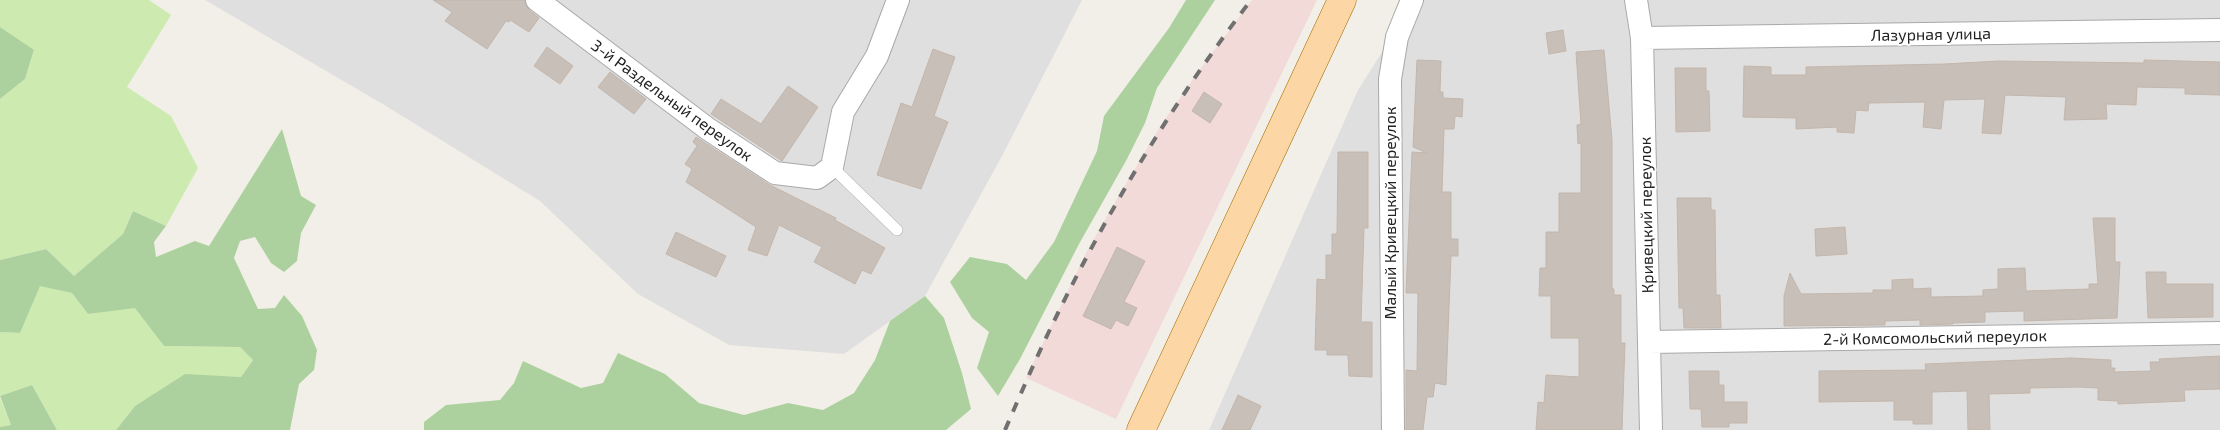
<svg xmlns="http://www.w3.org/2000/svg" width="2220" height="430" viewBox="0 0 2220 430" font-family="'Exo 2',sans-serif">
<rect width="100%" height="100%" fill="#f2efe9"/>
<path fill="#e0dfdf" d="M 205,0 L 1082,0 L 1002,156 L 925,296 L 844,354 L 729,345 L 638,294 L 540,201 L 386,106 Z
M 1415,0 L 2220,0 L 2220,430 L 1209,430 L 1358,90 Z"/>
<path fill="#f2dad9" d="M 1252,0 L 1317,0 L 1116,419 L 1026,378 L 1086,253 L 1121,192 L 1161,125 L 1195,76 Z"/>
<path fill="#cdebb0" d="M 0,0 L 149,0 L 171,15 L 127,87 L 171,116 L 198,168 L 166,226 L 133,211 L 123,234 L 74,276 L 46,249 L 0,260 L 0,99 L 25,79 L 34,51 L 0,27 Z
M 40,285 L 72,293 L 88,314 L 135,307 L 164,346 L 240,347 L 253,360 L 241,377 L 185,375 L 135,406 L 116,430 L 57,430 L 32,385 L 0,396 L 0,332 L 20,333 Z
M 0,398 L 11,425 L 0,427 Z"/>
<path fill="#add19e" d="M 1186,0 L 1215,0 L 1157,88 L 1145,123 L 1127,159 L 1079,244 L 1020,359 L 998,396 L 977,368 L 989,332 L 972,318 L 950,282 L 970,257 L 1007,264 L 1026,280 L 1054,242 L 1097,151 L 1104,116 L 1169,28 Z
M 0,27 L 34,50 L 25,79 L 0,99 Z
M 282,129 L 301,196 L 316,205 L 301,233 L 297,261 L 284,272 L 271,263 L 255,237 L 240,241 L 234,258 L 258,309 L 275,308 L 284,295 L 302,316 L 317,350 L 314,370 L 299,384 L 290,430 L 116,430 L 135,406 L 185,374 L 241,377 L 253,360 L 240,347 L 164,346 L 135,308 L 88,314 L 72,293 L 40,286 L 20,333 L 0,332 L 0,260 L 46,249 L 74,276 L 123,234 L 133,211 L 166,226 L 154,242 L 156,257 L 195,241 L 209,246 Z
M 925,296 L 944,318 L 962,373 L 971,409 L 946,430 L 424,430 L 424,422 L 446,405 L 500,400 L 514,383 L 523,361 L 581,388 L 603,383 L 618,353 L 665,374 L 699,403 L 744,415 L 788,403 L 823,410 L 854,393 L 875,360 L 890,321 Z
M 32,385 L 57,430 L 0,430 L 0,427 L 11,425 L 0,396 Z"/>
<path fill="#c7bfb8" stroke="#c4b6ab" d="M 433,0 L 524,0 L 529,10 L 539,18 L 529,32 L 510,20 L 509,22 L 506,21 L 487,49 L 445,21 L 452,12 Z
M 1563,30 L 1566,51 L 1549,54 L 1546,33 Z
M 547,47 L 573,66 L 560,84 L 534,66 Z
M 933,49 L 955,57 L 934,116 L 948,122 L 921,189 L 877,175 L 901,103 L 912,107 Z
M 1604,50 L 1612,140 L 1612,289 L 1614,289 L 1614,295 L 1621,295 L 1621,343 L 1625,343 L 1622,430 L 1536,430 L 1538,402 L 1544,403 L 1546,375 L 1579,377 L 1579,338 L 1551,338 L 1551,296 L 1539,296 L 1540,268 L 1546,268 L 1546,232 L 1559,232 L 1559,193 L 1581,193 L 1581,143 L 1578,144 L 1577,125 L 1581,124 L 1576,52 Z
M 1417,60 L 1441,61 L 1440,92 L 1443,92 L 1443,98 L 1463,99 L 1462,117 L 1455,116 L 1454,129 L 1444,129 L 1442,192 L 1451,192 L 1451,239 L 1458,239 L 1458,256 L 1451,256 L 1446,385 L 1435,383 L 1433,397 L 1427,397 L 1423,430 L 1406,430 L 1406,370 L 1417,371 L 1418,293 L 1406,293 L 1412,152 L 1427,153 L 1413,147 Z
M 2144,60 L 2220,62 L 2220,95 L 2185,94 L 2185,88 L 2137,87 L 2136,105 L 2106,104 L 2107,119 L 2064,120 L 2066,97 L 2005,95 L 2001,134 L 1982,133 L 1985,99 L 1944,100 L 1941,129 L 1923,127 L 1925,102 L 1869,103 L 1868,111 L 1856,110 L 1854,133 L 1837,132 L 1837,127 L 1796,129 L 1796,118 L 1743,117 L 1744,66 L 1771,67 L 1771,75 L 1806,75 L 1806,67 L 1944,64 L 1999,61 L 2144,63 Z
M 1675,68 L 1706,68 L 1706,91 L 1709,91 L 1710,131 L 1676,132 Z
M 610,72 L 646,99 L 634,114 L 598,87 Z
M 788,86 L 818,107 L 782,161 L 711,114 L 721,99 L 761,124 Z
M 1204,92 L 1222,104 L 1210,123 L 1192,111 Z
M 696,137 L 768,184 L 836,218 L 835,220 L 885,248 L 871,274 L 862,270 L 855,284 L 814,262 L 822,247 L 779,225 L 767,256 L 748,250 L 756,227 L 686,182 L 692,169 L 685,164 L 697,146 L 693,142 Z
M 1338,152 L 1368,152 L 1368,228 L 1364,228 L 1361,322 L 1372,322 L 1372,377 L 1349,376 L 1348,355 L 1327,355 L 1327,350 L 1315,350 L 1317,279 L 1326,280 L 1326,255 L 1332,255 L 1332,234 L 1337,234 Z
M 1677,198 L 1711,198 L 1711,210 L 1715,210 L 1716,295 L 1720,295 L 1721,328 L 1684,328 L 1683,308 L 1679,308 Z
M 2093,218 L 2115,218 L 2115,262 L 2120,262 L 2117,318 L 2024,321 L 2024,311 L 1985,312 L 1985,322 L 1953,323 L 1953,324 L 1920,325 L 1920,320 L 1885,321 L 1885,325 L 1784,326 L 1784,296 L 1790,273 L 1801,294 L 1873,293 L 1873,290 L 1892,290 L 1892,280 L 1913,279 L 1913,289 L 1931,288 L 1931,297 L 1983,296 L 1983,290 L 1998,289 L 1998,269 L 2025,268 L 2026,291 L 2089,289 L 2089,284 L 2098,284 Z
M 1845,227 L 1847,254 L 1816,256 L 1815,229 Z
M 676,232 L 726,256 L 716,277 L 666,254 Z
M 1117,247 L 1145,261 L 1124,302 L 1137,308 L 1128,326 L 1116,320 L 1111,329 L 1083,316 Z
M 2146,272 L 2166,272 L 2166,284 L 2213,284 L 2213,317 L 2148,318 Z
M 2220,356 L 2220,389 L 2184,390 L 2185,401 L 2118,404 L 2118,401 L 2098,400 L 2098,388 L 2079,387 L 2030,388 L 2030,393 L 1989,394 L 1990,430 L 1968,430 L 1967,391 L 1932,392 L 1932,424 L 1913,424 L 1913,420 L 1894,420 L 1894,401 L 1819,402 L 1819,371 L 1926,370 L 1925,364 L 2071,358 L 2111,360 L 2111,368 L 2115,368 L 2114,372 L 2151,371 L 2150,362 L 2160,362 L 2159,359 Z
M 1689,371 L 1719,371 L 1719,385 L 1724,385 L 1724,402 L 1747,402 L 1747,423 L 1729,423 L 1729,427 L 1702,427 L 1701,409 L 1690,409 Z
M 1238,395 L 1261,406 L 1250,430 L 1222,430 Z"/>
<g fill="none" stroke-linecap="round" stroke-linejoin="round">
<g stroke="#a9a9a9" stroke-width="12">
<path id="service" d="M 832,167 L 897,230"/>
</g>
<g stroke="#a9a9a9" stroke-width="24">
<path id="minor" d="M 537,0 L 708,129 L 775,173 L 817,178 L 832,167 L 843,112 L 877,56 L 898,0
M 1636,0 L 1642,38 L 1651,430
M 1642,38 L 2220,30
M 1649,342 L 2220,333
M 1393,430 L 1390,79 L 1397,37 L 1412,0"/>
</g>
<g stroke="#a06b00" stroke-width="29">
<path id="primary" d="M 1141,430 L 1342,0"/>
</g>
<use href="#service" stroke="#fff" stroke-width="11"/>
<use href="#minor" stroke="#fff" stroke-width="22"/>
<use href="#primary" stroke="#fcd6a4" stroke-width="28"/>
<path stroke="#707070" stroke-width="4" stroke-dasharray="10 10" stroke-linecap="butt" d="M 1005,430 C 1022,391 1039,351 1058,313 C 1112,203 1177,97 1251,0"/>
</g>
<g text-anchor="middle" stroke-width="4" stroke-linejoin="round" paint-order="stroke">
<g font-size="16" fill="#222" stroke="#fff">
<text transform="translate(1931 34) rotate(-1)" y="6">Лазурная улица</text>
<text transform="translate(672 100) rotate(36)" y="6">3-й Раздельный переулок</text>
<text transform="translate(1390 213) rotate(-90)" y="6">Малый Кривецкий переулок</text>
<text transform="translate(1646 215) rotate(-91)" y="6">Кривецкий переулок</text>
<text transform="translate(1935 337) rotate(-1)" y="6">2-й Комсомольский переулок</text>
</g>
</g>
</svg>
